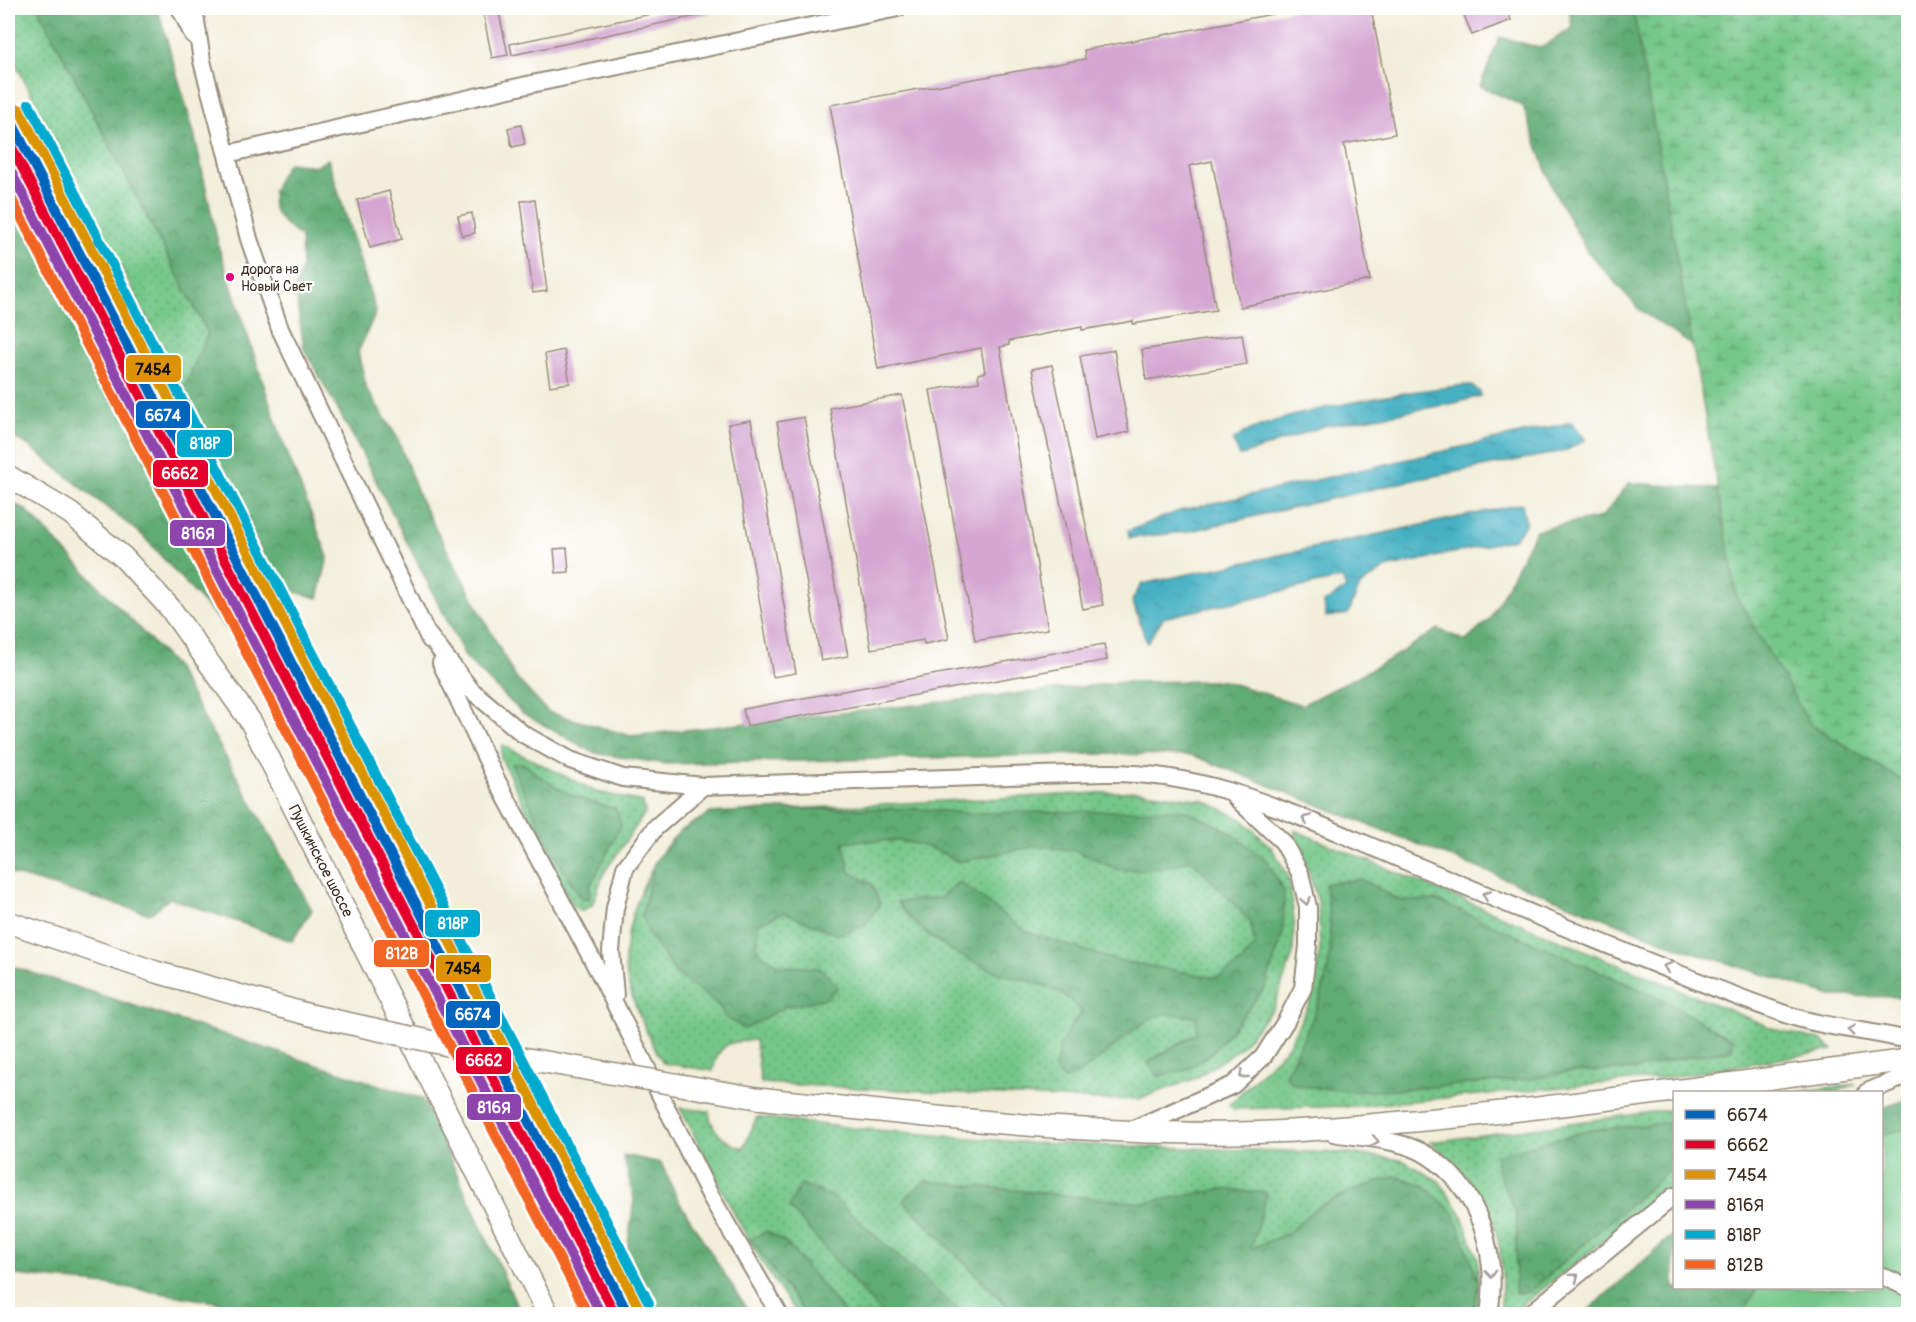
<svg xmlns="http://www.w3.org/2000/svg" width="1916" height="1322" viewBox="0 0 1916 1322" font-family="Pangolin,sans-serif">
<defs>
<pattern id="grass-dots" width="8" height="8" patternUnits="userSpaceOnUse" patternTransform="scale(1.5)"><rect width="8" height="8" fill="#75c789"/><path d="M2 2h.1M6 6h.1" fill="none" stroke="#61a26f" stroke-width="1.8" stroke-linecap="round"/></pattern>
<pattern id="forest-crowns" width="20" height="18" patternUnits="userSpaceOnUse" patternTransform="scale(1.5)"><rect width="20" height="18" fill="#60ac75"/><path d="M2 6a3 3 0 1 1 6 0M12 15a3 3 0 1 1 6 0" fill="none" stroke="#508c5f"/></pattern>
<pattern id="wetland-marsh" width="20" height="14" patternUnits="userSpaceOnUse" patternTransform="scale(1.5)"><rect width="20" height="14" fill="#75c789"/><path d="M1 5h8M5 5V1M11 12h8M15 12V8" fill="none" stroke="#61a26f"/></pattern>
<pattern id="water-ripples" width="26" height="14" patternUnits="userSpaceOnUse" patternTransform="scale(1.5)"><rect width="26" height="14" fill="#45b1c3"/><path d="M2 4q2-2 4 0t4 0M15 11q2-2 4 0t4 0" fill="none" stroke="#3b909e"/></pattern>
</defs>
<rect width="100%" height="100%" fill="#fff"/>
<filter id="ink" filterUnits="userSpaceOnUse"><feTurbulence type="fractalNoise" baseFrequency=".0167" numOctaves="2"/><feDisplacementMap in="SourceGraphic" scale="12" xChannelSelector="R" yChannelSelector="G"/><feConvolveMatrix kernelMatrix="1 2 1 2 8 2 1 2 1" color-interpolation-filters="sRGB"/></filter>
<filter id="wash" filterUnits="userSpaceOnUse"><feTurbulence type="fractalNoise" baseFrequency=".008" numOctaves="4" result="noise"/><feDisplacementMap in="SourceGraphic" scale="24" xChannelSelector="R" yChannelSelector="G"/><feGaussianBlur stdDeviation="1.35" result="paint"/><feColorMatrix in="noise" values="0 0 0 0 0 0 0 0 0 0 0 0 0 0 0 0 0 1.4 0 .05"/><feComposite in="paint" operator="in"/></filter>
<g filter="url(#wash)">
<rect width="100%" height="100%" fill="#f2eeda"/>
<path fill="url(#grass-dots)" stroke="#587854" stroke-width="1.5" d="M 8,8 L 38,8 L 208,333 L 184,389 L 8,49 Z
M 502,745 L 597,792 L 643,802 L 645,813 L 604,873 L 592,905 L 581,911 L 572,905 L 501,758 Z
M 1137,791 L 1203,800 L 1242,819 L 1272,848 L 1289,878 L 1294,920 L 1293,954 L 1274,1007 L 1240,1048 L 1196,1078 L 1139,1099 L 1099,1100 L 761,1083 L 755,1040 C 730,1041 718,1043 713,1071 L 663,1063 C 650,1042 630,997 626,974 C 619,935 649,856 680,832 C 689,824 701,819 711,813 Z
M 1294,830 L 1777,1030 L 1821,1040 L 1833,1050 L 1665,1078 L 1356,1106 L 1234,1109 L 1229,1105 L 1288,1046 L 1312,998 L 1320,948 L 1318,901 Z
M 1856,1084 L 1836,1092 L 1797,1092 Z
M 680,1108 L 709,1111 C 710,1130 725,1143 743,1148 L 757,1117 L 853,1128 L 1031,1143 L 1345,1153 L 1402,1160 L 1439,1181 L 1461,1213 L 1478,1259 L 1479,1298 L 1476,1314 L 798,1314 C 749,1253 717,1177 680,1108 Z
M 1674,1109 L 1674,1185 L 1511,1314 L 1500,1314 C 1509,1238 1491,1191 1430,1142 Z"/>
<path fill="url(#forest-crowns)" stroke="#4e6b4a" stroke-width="1.5" d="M 38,8 L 156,8 L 159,13 L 194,133 L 219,248 L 281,437 L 328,557 L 318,598 L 279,588 L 184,389 L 208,333 Z
M 1569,8 L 1633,8 L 1693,346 L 1641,311 L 1587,251 L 1553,190 L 1523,106 L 1480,86 L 1500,37 L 1541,48 L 1572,28 Z
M 328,159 L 376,312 L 358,352 L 367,390 L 397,437 L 421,501 L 515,677 L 548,712 L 631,736 L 1125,682 L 1224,681 L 1302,705 L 1387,661 L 1438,629 L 1466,641 L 1490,619 L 1536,530 L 1602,517 L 1629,483 L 1718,489 L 1737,597 L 1810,724 L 1908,784 L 1908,997 L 1831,996 L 1680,948 L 1192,755 L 1094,754 L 666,764 L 594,753 L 522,713 L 466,658 L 356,442 L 304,349 L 295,288 L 302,267 L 301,237 C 267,213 264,198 288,163 L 317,166 Z
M 8,193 L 282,690 L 143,536 L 25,443 L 8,436 Z
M 8,502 L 25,509 L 174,665 L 312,910 L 292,941 L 170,898 L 150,914 L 8,873 Z
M 523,763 C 556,790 574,799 616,809 L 621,825 L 590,887 L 589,899 L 581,898 L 553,852 L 511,764 Z
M 784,809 L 919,809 L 965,813 L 1184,810 L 1229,831 L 1267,861 L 1284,891 L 1283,933 L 1265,988 L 1212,1053 L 1186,1070 L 1157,1076 L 1148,1062 L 1197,1033 L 1196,1017 C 1186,1016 1169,1012 1159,1015 C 1127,1026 1100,1068 1064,1080 L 1055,1070 C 1058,1045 1066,1031 1082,1012 C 1059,985 1037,984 1006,975 C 965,962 921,936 897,902 L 940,898 L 959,882 L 1027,932 L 1111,959 L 1217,978 L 1242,962 L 1255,944 L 1250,921 L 1192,860 L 1159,869 L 1119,870 L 1077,851 L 1036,846 L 958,862 C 920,837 886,839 843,842 L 850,872 L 872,884 L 880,904 L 864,926 L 838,935 L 784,912 L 758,924 L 757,951 L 781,966 L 820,968 L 838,987 L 827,998 L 784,1007 L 745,1029 L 725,1017 L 719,1006 L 676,973 L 650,937 L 642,915 L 654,863 L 679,832 L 711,813 Z
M 1361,879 L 1401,901 L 1435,900 L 1660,998 L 1733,1040 L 1732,1050 L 1675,1059 L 1639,1069 L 1569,1072 L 1530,1079 L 1384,1091 L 1346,1091 L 1294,1085 L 1285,1075 C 1322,1002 1340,968 1325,884 Z
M 8,965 L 423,1099 L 521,1314 L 289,1314 L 117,1286 L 8,1274 Z
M 1908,1099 L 1908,1128 L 1882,1135 L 1882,1108 Z
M 1674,1122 L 1674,1166 L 1529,1292 L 1515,1293 L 1517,1216 L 1497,1169 L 1496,1155 L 1591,1130 Z
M 623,1155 L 661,1163 L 679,1202 L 750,1314 L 662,1314 L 627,1252 L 634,1199 Z
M 1396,1176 L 1422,1185 L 1454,1213 L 1479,1283 L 1472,1314 L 1015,1314 L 903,1200 L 925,1181 L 1144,1203 L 1221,1189 L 1267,1193 L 1251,1249 L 1288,1233 L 1316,1208 L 1351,1191 Z
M 801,1184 L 831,1196 L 962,1314 L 882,1314 L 789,1207 Z
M 767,1231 L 787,1244 L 846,1314 L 805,1314 L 750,1239 Z
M 1674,1234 L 1674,1288 L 1758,1288 L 1743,1314 L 1584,1314 Z"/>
<path fill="url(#wetland-marsh)" stroke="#587854" stroke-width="1.5" d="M 1633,8 L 1908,8 L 1908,784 L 1810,724 L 1737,597 Z"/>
<path fill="#75c789" stroke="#587854" stroke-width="1.5" d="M 1908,1128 L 1908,1314 L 1743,1314 L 1758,1288 L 1882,1288 L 1882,1135 Z"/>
<path fill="url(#water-ripples)" stroke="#406e70" stroke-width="1.5" d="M 1470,385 L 1480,392 L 1481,396 L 1451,404 L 1324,426 L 1240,456 L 1233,441 C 1260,413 1426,388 1470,385 Z
M 1572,422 L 1586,440 L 1565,451 L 1404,482 L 1186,532 L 1129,538 L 1128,531 L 1179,511 Z
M 1522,504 L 1526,523 L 1514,539 L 1386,568 L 1360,586 L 1348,614 L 1326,617 L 1324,603 L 1346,588 L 1342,578 L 1163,618 L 1147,643 L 1132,600 L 1142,584 Z"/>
<g id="blocks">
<path fill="#d4a6d1" d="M 482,8 L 498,8 L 508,55 L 492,58 Z
M 679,8 L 709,8 L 710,13 L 512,55 L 510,44 Z
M 1304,8 L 1371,8 L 1395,134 L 1344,144 L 1370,280 L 1240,307 L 1212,161 L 1189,166 L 1216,310 L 1133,324 L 1133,321 L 1082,330 L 1082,327 L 1009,341 L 1009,345 L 1000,347 L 1048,629 L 975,641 L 930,390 L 979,382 L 978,374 L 985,372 L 981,348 L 878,369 L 830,105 L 1085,59 L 1084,50 Z
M 1461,8 L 1506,8 L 1511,20 L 1472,35 Z
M 521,125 L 525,144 L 512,147 L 508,128 Z
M 389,191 L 402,239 L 370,248 L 357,200 Z
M 535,200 L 547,291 L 533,293 L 521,201 Z
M 472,213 L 475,233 L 462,236 L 458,216 Z
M 1242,334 L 1247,364 L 1146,380 L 1142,350 Z
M 564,350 L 570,383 L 550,386 L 545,354 Z
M 1114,350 L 1129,432 L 1095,439 L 1080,356 Z
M 1052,365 L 1103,605 L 1083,609 L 1032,369 Z
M 902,395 L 949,639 L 924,644 L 923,640 L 871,649 L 830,408 Z
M 804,417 L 848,656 L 821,661 L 777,422 Z
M 751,420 L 796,673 L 773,677 L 728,424 Z
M 567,548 L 569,572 L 556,573 L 554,549 Z
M 1104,644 L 1107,660 L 747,726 L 743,709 Z"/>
</g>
</g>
<g filter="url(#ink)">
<use href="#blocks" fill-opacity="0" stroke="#968c7c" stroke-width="1.5"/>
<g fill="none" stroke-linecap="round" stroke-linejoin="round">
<g stroke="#968c7c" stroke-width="20">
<path id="minor" d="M 180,8 L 193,35
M 194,8 L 202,61 L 249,239 L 280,329 L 430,640
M 227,154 L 527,85 L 898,8
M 426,632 L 471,690 L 523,734 L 570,760 L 623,778 L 703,786 L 1104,773 C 1199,772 1270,804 1356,840 C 1417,866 1478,892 1540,917 C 1621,950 1702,985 1785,1014 C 1825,1028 1867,1030 1908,1040
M 441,663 L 495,777 L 600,974 L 711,1197 L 779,1314
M 615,995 L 611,951 L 615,908 L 625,868 L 655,828 L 703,786
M 1867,1092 L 1908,1075
M 1129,1131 L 1233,1085 L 1263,1057 L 1286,1021 L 1303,988 L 1308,946 L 1308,907 L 1300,873 L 1283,842 L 1235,797
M 1333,1133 C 1362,1138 1402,1139 1427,1155 C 1480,1188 1499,1256 1489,1314
M 1882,1276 L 1908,1288
M 1530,1314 L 1674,1196"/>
</g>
<g stroke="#968c7c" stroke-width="24">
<path id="major" d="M 8,476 L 70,513 L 123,557 L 170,608 L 251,722 L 548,1314
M 8,922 L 156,972 L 310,1015
M 757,1098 C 916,1115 1077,1135 1238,1133 C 1308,1132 1377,1124 1447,1118 C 1601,1102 1755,1080 1908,1060"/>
</g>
<use href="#minor" stroke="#fff" stroke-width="16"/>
<use href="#major" stroke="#fff" stroke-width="21"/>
<g stroke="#968c7c" stroke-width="24" stroke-linecap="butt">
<path id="major-bridge" d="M 310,1015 L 457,1047 L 757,1098"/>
</g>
<use href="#major-bridge" stroke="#fff" stroke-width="21"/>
<g stroke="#fff" stroke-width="15">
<path id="rail-1" d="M 8,115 L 628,1314"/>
</g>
<g stroke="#fff" stroke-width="15">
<path id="rail-2" d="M 8,140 L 615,1314"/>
</g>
<g stroke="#fff" stroke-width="15">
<path id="rail-3" d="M 19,109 L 639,1308"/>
</g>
<g stroke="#fff" stroke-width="15">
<path id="rail-4" d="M 8,166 L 601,1314"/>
</g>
<g stroke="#fff" stroke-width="15">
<path id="rail-5" d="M 29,104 L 649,1303"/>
</g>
<g stroke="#fff" stroke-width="15">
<path id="rail-6" d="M 8,192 L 588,1314"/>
</g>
<use href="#rail-1" stroke="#0065bd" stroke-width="10"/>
<use href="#rail-2" stroke="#e4002b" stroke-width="10"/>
<use href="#rail-3" stroke="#db9304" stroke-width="10"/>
<use href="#rail-4" stroke="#8e44ad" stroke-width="10"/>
<use href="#rail-5" stroke="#00a9ce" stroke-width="10"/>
<use href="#rail-6" stroke="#f26522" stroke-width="10"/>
</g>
<defs><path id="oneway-chevron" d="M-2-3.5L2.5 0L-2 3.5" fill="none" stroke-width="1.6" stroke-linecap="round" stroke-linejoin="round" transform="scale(1.5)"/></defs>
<g stroke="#a79f9a">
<use href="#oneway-chevron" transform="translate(1306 819) rotate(-157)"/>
<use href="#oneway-chevron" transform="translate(1486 895) rotate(-157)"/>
<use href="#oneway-chevron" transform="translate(1306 901) rotate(79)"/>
<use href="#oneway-chevron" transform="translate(1667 967) rotate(-159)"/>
<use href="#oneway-chevron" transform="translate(1851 1030) rotate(-172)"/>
<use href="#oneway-chevron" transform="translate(1243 1075) rotate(137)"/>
<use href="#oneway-chevron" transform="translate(1375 1141) rotate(11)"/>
<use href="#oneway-chevron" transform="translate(1491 1274) rotate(87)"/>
<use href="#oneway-chevron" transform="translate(1575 1277) rotate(-39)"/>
</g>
</g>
<circle fill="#e5007d" stroke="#fff" stroke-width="2" cx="230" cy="277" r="5"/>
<g text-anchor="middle" stroke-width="4.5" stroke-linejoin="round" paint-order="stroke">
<g font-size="14" fill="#3b2a1e" stroke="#fff" text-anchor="start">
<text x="241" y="274">дорога на<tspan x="241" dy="17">Новый Свет</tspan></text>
</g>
<g font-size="15" fill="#3b2a1e" stroke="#fff">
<text transform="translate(321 861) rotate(63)" y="5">Пушкинское шоссе</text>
</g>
</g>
<g stroke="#fff" stroke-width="2">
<rect x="125" y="354" width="57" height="29" rx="6" fill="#db9304"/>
<rect x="135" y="400" width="56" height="29" rx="6" fill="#0065bd"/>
<rect x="176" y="429" width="57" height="29" rx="6" fill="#00a9ce"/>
<rect x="152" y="459" width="57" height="29" rx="6" fill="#e4002b"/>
<rect x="169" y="519" width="57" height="28" rx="6" fill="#8e44ad"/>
<rect x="424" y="909" width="57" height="29" rx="6" fill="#00a9ce"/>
<rect x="373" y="939" width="57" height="29" rx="6" fill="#f26522"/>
<rect x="435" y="954" width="57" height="29" rx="6" fill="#db9304"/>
<rect x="445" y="1000" width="56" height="29" rx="6" fill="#0065bd"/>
<rect x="455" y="1046" width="57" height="29" rx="6" fill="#e4002b"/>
<rect x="466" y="1093" width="56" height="28" rx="6" fill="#8e44ad"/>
</g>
<g font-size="16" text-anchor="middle" font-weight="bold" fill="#fff">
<text x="163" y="421">6674</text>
<text x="205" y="449">818Р</text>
<text x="180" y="479">6662</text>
<text x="198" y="539">816Я</text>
<text x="453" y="929">818Р</text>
<text x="402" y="959">812В</text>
<text x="473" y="1020">6674</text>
<text x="484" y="1066">6662</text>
<text x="494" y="1113">816Я</text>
</g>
<g font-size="16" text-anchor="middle" font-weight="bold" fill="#111">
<text x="153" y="375">7454</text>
<text x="463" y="974">7454</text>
</g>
<rect width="1916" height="1322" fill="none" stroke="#fff" stroke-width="30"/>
<rect x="1673" y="1091" width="210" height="198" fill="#ffffff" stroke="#b1aaa5" stroke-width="1.5"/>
<rect x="1685" y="1110" width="30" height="9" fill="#0065bd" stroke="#b1aaa5" stroke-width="1.5"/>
<text x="1727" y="1121" font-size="18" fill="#3b2a1e">6674</text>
<rect x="1685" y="1140" width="30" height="9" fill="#e4002b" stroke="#b1aaa5" stroke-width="1.5"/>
<text x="1727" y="1151" font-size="18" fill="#3b2a1e">6662</text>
<rect x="1685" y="1170" width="30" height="9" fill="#db9304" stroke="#b1aaa5" stroke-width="1.5"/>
<text x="1727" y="1181" font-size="18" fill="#3b2a1e">7454</text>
<rect x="1685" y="1200" width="30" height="9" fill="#8e44ad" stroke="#b1aaa5" stroke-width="1.5"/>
<text x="1727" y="1211" font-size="18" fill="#3b2a1e">816Я</text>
<rect x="1685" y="1230" width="30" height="9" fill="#00a9ce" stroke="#b1aaa5" stroke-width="1.5"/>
<text x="1727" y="1241" font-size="18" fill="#3b2a1e">818Р</text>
<rect x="1685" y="1260" width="30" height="9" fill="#f26522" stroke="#b1aaa5" stroke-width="1.5"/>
<text x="1727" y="1271" font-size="18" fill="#3b2a1e">812В</text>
</svg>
